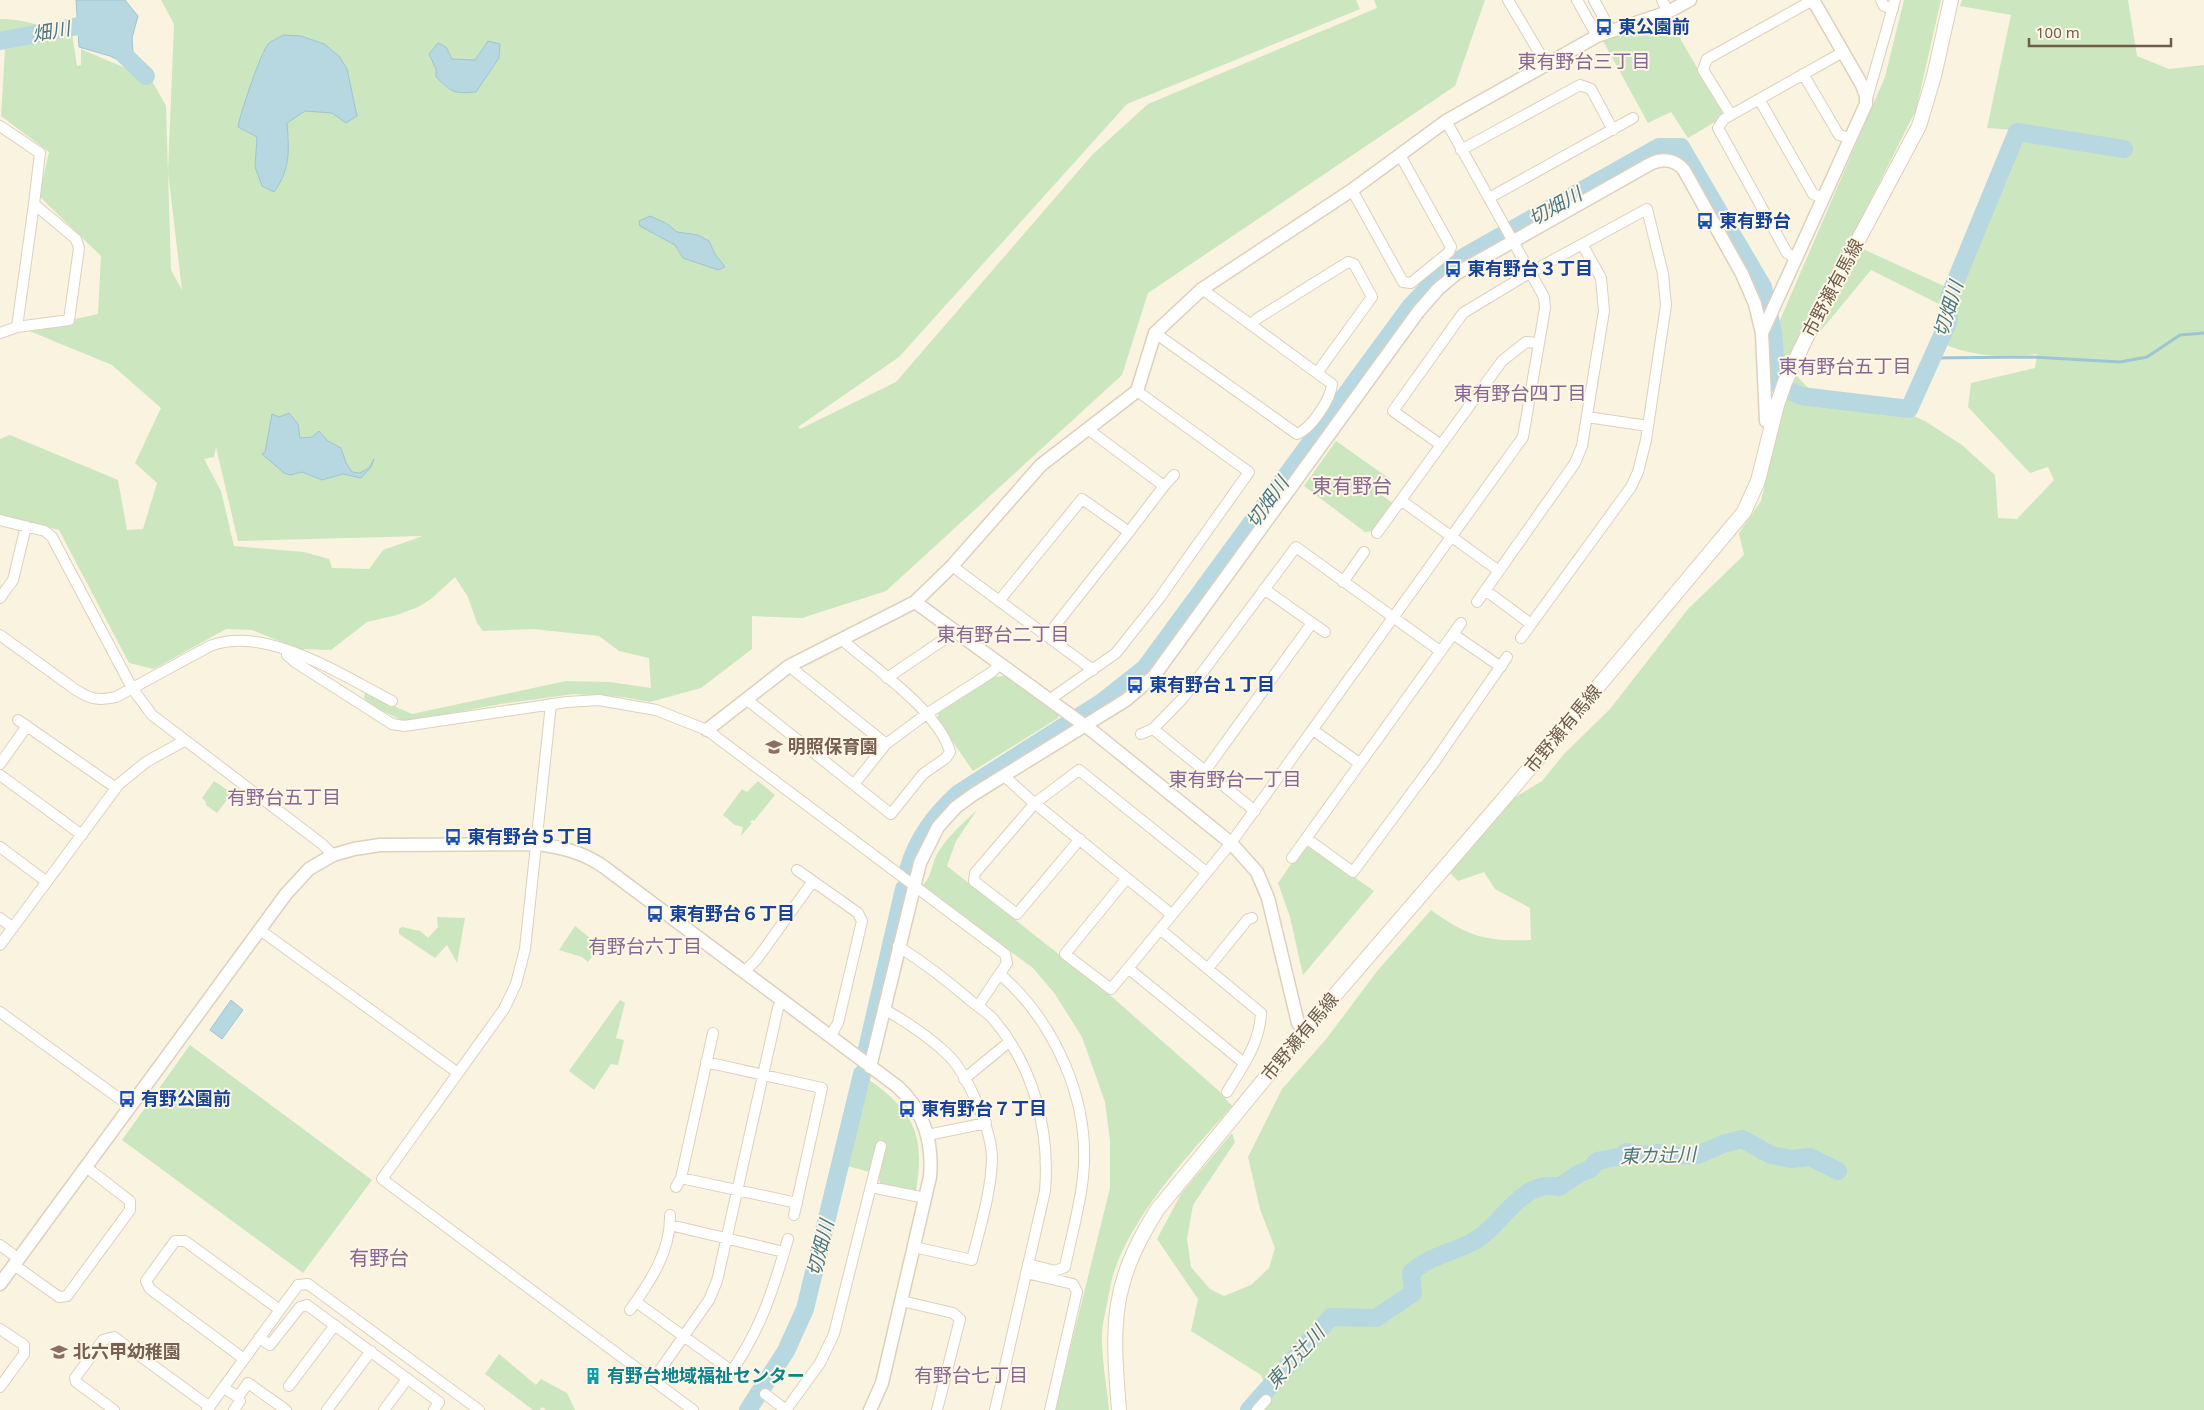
<svg xmlns="http://www.w3.org/2000/svg" width="2204" height="1410" viewBox="0 0 2204 1410" font-family="'Noto Sans','Noto Sans JP',sans-serif">
<rect width="100%" height="100%" fill="#faf3e0"/>
<path fill="#cce6c0" fill-rule="evenodd" d="M 161,0 L 1356,0 L 1360,9 L 1127,104 L 899,357 L 798,427 L 800,429 L 896,382 L 1093,154 L 1148,104 L 1377,8 L 1374,0 L 1485,0 L 1455,86 L 1148,293 L 1122,375 L 886,591 L 802,618 L 752,616 L 752,649 L 701,688 L 650,702 L 623,697 L 574,694 L 500,704 L 406,722 L 371,706 L 364,698 L 365,693 L 412,714 L 566,681 L 610,682 L 651,688 L 649,658 L 619,651 L 599,636 L 533,629 L 483,631 L 477,623 L 468,597 L 455,577 L 431,599 L 418,607 L 397,615 L 367,622 L 331,650 L 299,649 L 252,630 L 226,629 L 154,669 L 129,663 L 59,530 L 0,516 L 0,439 L 10,435 L 118,480 L 127,530 L 143,529 L 157,483 L 135,463 L 161,408 L 112,365 L 27,330 L 98,314 L 101,256 L 39,196 L 49,152 L 1,116 L 5,50 L 0,48 L 0,19 C 24,18 48,29 72,34 L 77,66 L 81,65 L 81,49 L 151,79 L 166,106 L 171,270 L 182,290 L 168,172 L 174,24 ZM 216,447 L 238,541 L 423,536 L 383,550 L 369,569 L 332,568 L 329,559 L 304,552 L 234,546 L 221,491 L 204,459 L 214,457 Z
M 1904,0 L 1941,0 L 1916,110 L 1780,380 L 1777,327 L 1885,77 Z
M 1962,0 L 2128,0 L 2137,56 L 2169,69 L 2204,65 L 2204,1410 L 1265,1410 L 1269,1395 L 1261,1375 L 1191,1331 L 1198,1299 L 1157,1239 L 1181,1194 L 1232,1133 L 1235,1142 L 1193,1205 L 1187,1239 L 1191,1267 L 1210,1289 L 1224,1296 L 1251,1285 L 1269,1268 L 1275,1248 L 1260,1209 L 1248,1157 L 1282,1089 L 1327,1038 L 1378,970 L 1431,910 C 1467,936 1486,942 1531,940 L 1530,908 L 1495,889 L 1484,872 L 1458,881 L 1448,871 L 1511,800 L 1542,781 L 1564,754 L 1610,709 L 1688,609 L 1744,555 L 1739,533 L 1761,501 L 1784,401 L 1795,374 L 1810,390 L 1887,404 L 1925,421 L 1962,445 L 1995,475 L 1998,518 L 2017,519 L 2054,480 L 2048,467 L 2030,473 L 1968,407 L 1971,383 L 2035,368 L 2037,354 C 2001,357 1976,358 1942,343 L 1950,324 L 1939,304 L 1871,270 L 1818,334 L 1863,249 L 1944,286 L 2014,130 L 1987,128 L 2011,15 L 1960,6 Z
M 1669,19 L 1722,111 L 1720,119 L 1688,138 L 1671,112 L 1648,123 L 1603,41 Z
M 1336,441 L 1390,479 L 1380,494 L 1394,504 L 1375,531 L 1365,532 L 1304,486 Z
M 1005,676 L 1058,715 L 1058,718 L 973,771 L 937,719 L 939,712 L 993,677 Z
M 214,781 L 232,793 L 217,813 L 206,805 L 206,802 L 202,798 Z
M 758,781 L 775,795 L 754,821 L 752,820 L 750,822 L 752,823 L 741,836 L 743,827 L 735,825 L 723,815 L 742,789 L 747,792 Z
M 977,810 L 956,841 L 947,866 L 1103,989 L 1219,1091 L 1232,1106 C 1189,1155 1140,1205 1116,1266 C 1110,1282 1108,1302 1104,1318 C 1098,1345 1107,1383 1109,1410 L 1055,1410 L 1110,1188 L 1110,1141 L 1105,1102 L 1082,1037 L 1055,994 L 1033,968 L 921,886 C 933,878 931,862 939,851 C 949,835 963,823 977,810 Z
M 1312,847 L 1374,891 L 1303,975 L 1290,917 L 1278,883 L 1302,848 Z
M 437,917 L 465,918 L 457,963 L 447,945 L 435,958 L 399,934 L 399,929 L 402,927 L 420,931 L 428,938 L 438,927 Z
M 575,926 L 600,946 L 588,962 L 582,957 L 559,950 Z
M 620,1000 L 625,1003 L 616,1038 L 624,1040 L 618,1065 L 611,1064 L 594,1090 L 569,1071 Z
M 190,1045 L 372,1180 L 303,1273 L 122,1140 Z
M 864,1076 C 912,1110 926,1131 916,1191 L 880,1183 L 878,1174 L 843,1165 Z
M 499,1354 L 536,1385 L 541,1379 L 567,1393 L 575,1410 L 546,1410 L 542,1407 L 540,1410 L 533,1410 L 485,1374 Z"/>
<path fill="#b7d7e1" stroke="#9ec5d2" d="M 76,0 L 125,0 L 138,16 L 132,38 L 133,52 L 122,62 L 110,56 L 79,47 Z
M 283,35 L 301,36 L 324,44 L 339,56 L 347,69 L 357,116 L 346,123 L 332,113 L 305,111 L 287,123 C 289,150 291,168 274,192 L 262,186 L 255,167 L 257,137 L 238,127 C 240,114 261,51 269,43 C 273,40 279,38 283,35 Z
M 488,41 L 500,44 L 499,58 L 476,92 C 453,94 452,92 436,77 L 436,69 L 429,54 L 438,43 L 446,47 L 452,59 L 475,60 Z
M 650,216 L 666,223 L 677,232 L 698,235 L 709,241 L 715,254 L 725,267 L 718,270 L 683,258 L 675,245 L 640,226 L 639,221 Z
M 289,413 L 298,424 L 300,438 L 312,437 L 319,431 L 328,441 L 341,448 L 346,463 L 352,472 L 360,473 L 369,468 L 374,459 L 371,467 L 361,478 L 343,474 L 322,480 L 302,472 L 290,475 L 284,473 L 262,454 L 265,452 L 272,414 L 279,417 Z
M 231,1000 L 243,1010 L 222,1039 L 210,1030 Z"/>
<g fill="none" stroke-linecap="round" stroke-linejoin="round">
<path stroke="#9ec5d2" stroke-width="3" d="M 1932,358 L 2030,357 L 2120,362 L 2147,357 L 2180,335 L 2204,333"/>
<path stroke="#b7d7e1" stroke-width="18" d="M 0,41 L 78,26 L 111,42 L 146,76
M 908,870 C 917,838 935,815 959,793 L 1102,702 L 1145,668 L 1410,307 L 1448,267 L 1467,255 L 1659,147 L 1681,147 L 1763,287 L 1773,332 L 1777,384 L 1801,396 L 1909,409 L 1949,320 L 1949,297 L 2017,132 L 2124,149
M 867,1049 L 904,889
M 748,1410 L 786,1351 L 805,1309 L 862,1074
M 1249,1410 L 1331,1317 L 1376,1318 L 1413,1293 L 1411,1273 C 1427,1256 1456,1252 1476,1240 C 1503,1224 1522,1178 1559,1187 L 1578,1174 L 1590,1169 L 1597,1161 L 1622,1156 L 1626,1152 L 1644,1155 L 1660,1153 L 1665,1156 L 1698,1155 L 1723,1144 L 1742,1139 L 1771,1155 L 1791,1159 L 1810,1157 L 1838,1171"/>
<g stroke="#ddd0bd" stroke-width="12">
<path id="minor" d="M 1508,0 L 1546,64
M 1577,0 L 1597,36
M 1594,0 L 1611,31
M 1662,0 L 1668,12
M 1813,0 L 1707,59 L 1703,70 L 1731,115 L 1843,52
M 1881,0 L 1884,6 L 1893,9
M 1803,74 L 1839,135 L 1850,138
M 1759,99 L 1813,194 L 1823,198
M 1866,102 L 1895,0
M 1731,115 L 1724,119 L 1718,128 L 1787,253 L 1795,258
M 0,126 L 40,153 L 34,204 L 76,239 L 79,248 L 69,320 L 17,327 L 0,333
M 1461,150 L 1580,85 L 1591,89 L 1613,130
M 1352,190 L 1403,282 L 1411,283 L 1449,252 L 1451,247 L 1400,155
M 1489,198 L 1633,118
M 1251,325 L 1258,318 L 1348,262 L 1354,264 L 1372,297 L 1317,373
M 17,327 L 34,204
M 1155,333 L 1297,434 C 1311,429 1331,399 1332,384 L 1202,289
M 1587,417 L 1648,426
M 1089,430 L 1164,486 L 1129,532
M 1441,445 L 1393,411 L 1463,313 L 1531,272 L 1647,209 L 1663,274 L 1666,305 L 1646,440 L 1638,472 L 1631,487 L 1521,638
M 1164,486 L 1174,475
M 1402,501 L 1499,571
M 0,520 L 45,531 L 52,537 L 132,688 L 152,715 L 322,844 L 333,855
M 1377,533 L 1502,361 L 1526,342 L 1539,343
M 952,566 L 1093,670
M 1343,582 L 1364,552
M 1264,589 L 1325,632
M 1485,590 L 1531,624
M 0,598 L 13,580 L 26,526
M 999,601 L 1082,499 L 1129,532 L 1047,636
M 1477,602 L 1575,463 L 1582,446 L 1604,311 L 1601,278 L 1582,244
M 1453,634 L 1501,667
M 0,635 L 76,690 C 90,699 99,701 116,697 L 210,646 C 265,624 343,676 392,701
M 288,651 L 287,655 L 295,662 L 392,724 L 404,726 L 567,702 L 599,700 L 656,710 L 707,730 L 1005,954 L 1007,963 L 978,1006
M 789,666 L 886,744
M 887,678 L 946,638 L 953,630
M 746,699 L 891,814 L 923,774 L 946,758 L 950,752 C 939,711 873,667 841,639
M 1049,700 L 1116,653 L 1158,600 L 1249,472 L 1137,391
M 551,704 L 525,949 L 516,984 L 504,1009 L 382,1179 L 693,1410
M 18,720 L 116,788
M 1153,729 L 1255,811
M 1313,730 L 1359,763
M 1141,734 L 1153,729 L 1184,697 L 1296,547 L 1440,651
M 0,764 L 27,726
M 1205,771 L 1312,623
M 0,775 L 82,835
M 1003,775 L 1033,802 L 1171,914
M 855,783 L 886,744 L 928,713 L 992,672 L 1000,664
M 1306,838 L 1353,872 L 1433,764 L 1507,657
M 1080,839 L 1017,914 L 974,881 L 975,873 L 1035,803 L 1079,770 L 1206,872
M 0,847 L 47,882
M 1292,858 L 1461,623
M 797,870 L 858,913 L 862,921 L 838,1023 L 830,1037
M 1127,878 L 1065,954 L 1111,989 L 1231,843 L 1523,437 L 1545,308 L 1544,297 L 1446,121
M 0,918 L 13,928
M 260,930 L 458,1073
M 1161,930 L 1261,1013 C 1260,1043 1242,1067 1227,1092
M 0,945 L 119,784 L 146,762 L 184,741
M 898,946 C 924,963 948,981 971,1001 C 979,1007 988,1013 994,1020 C 1034,1068 1050,1130 1045,1191 L 995,1410
M 1209,967 L 1248,919 L 1252,918
M 1129,969 L 1244,1063
M 744,972 L 757,959 L 813,881
M 1001,975 C 1056,1024 1091,1102 1083,1177 C 1080,1207 1071,1237 1065,1267 L 1055,1271 L 1028,1264
M 884,1009 C 905,1021 928,1036 946,1053 C 967,1072 992,1131 992,1159 C 991,1193 980,1227 972,1260 L 914,1247
M 0,1012 L 131,1107
M 706,1062 L 822,1088 L 794,1215
M 964,1079 L 1009,1042
M 928,1135 L 986,1123
M 681,1178 L 797,1203
M 676,1187 L 681,1178 L 713,1033
M 871,1187 L 925,1198
M 670,1225 L 784,1252
M 0,1245 L 19,1259
M 14,1265 L 59,1297 L 67,1296 L 130,1210 L 130,1201 L 86,1167
M 1026,1273 L 1073,1284 L 1077,1292 L 1050,1410
M 902,1301 L 953,1313 L 960,1319 L 937,1410
M 636,1302 L 732,1371
M 630,1310 C 650,1282 671,1251 670,1215
M 0,1329 L 24,1345 L 24,1354 L 0,1387
M 259,1338 L 270,1345 L 300,1307 L 307,1305 L 439,1402 L 434,1410
M 244,1359 L 150,1289 L 146,1281 L 175,1241 L 185,1241 L 280,1310
M 727,1378 C 759,1334 773,1291 788,1239
M 653,1380 L 709,1300 L 717,1281 L 778,1008 L 782,1001
M 289,1386 L 335,1325
M 224,1388 L 238,1397 L 248,1383 L 286,1410
M 765,1394 L 786,1410
M 114,1410 L 76,1382 L 75,1378 L 103,1340 L 114,1337 L 210,1407
M 207,1410 L 298,1285 L 308,1284 L 479,1410
M 234,1410 L 240,1401 L 238,1397
M 327,1410 L 371,1351
M 384,1410 L 407,1379
M 786,1410 L 820,1363 L 834,1334 L 881,1146
M 1257,1410 L 1266,1400"/>
</g>
<g stroke="#ddd0bd" stroke-width="15">
<path id="tertiary" d="M 1762,333 L 1866,104 L 1866,96 L 1862,85 L 1813,0
M 915,602 L 1095,733 L 1231,843 L 1257,872 L 1268,898 L 1298,1023 L 1304,1031
M 707,730 L 789,666 L 915,602 L 952,566 L 1041,465 L 1137,391 L 1155,333 L 1202,289 L 1352,190 L 1446,121 L 1597,36 L 1668,12 L 1690,0
M 870,1067 L 920,863 L 938,827 L 956,807 L 974,794 L 1126,700 L 1154,676 L 1418,312 L 1438,289 L 1457,273 L 1650,164 C 1662,158 1675,159 1684,170 L 1742,274 L 1755,304 L 1762,333 L 1766,421 L 1772,424
M 0,1284 L 286,894 L 309,869 L 333,855 L 354,849 L 380,845 L 536,844 C 561,847 583,852 604,867 L 898,1087 C 924,1111 933,1143 930,1177 L 882,1383 L 870,1410"/>
</g>
<g stroke="#dfceb9" stroke-width="16">
<path id="secondary" d="M 1119,1410 C 1112,1324 1110,1285 1157,1210 L 1304,1031 L 1508,794 L 1744,512 L 1758,481 L 1777,405 L 1785,382 L 1807,336 L 1919,126 L 1934,76 L 1951,0"/>
</g>
<use href="#minor" stroke="#fff" stroke-width="10"/>
<use href="#tertiary" stroke="#fff" stroke-width="12"/>
<use href="#secondary" stroke="#fff" stroke-width="14"/>
</g>
<defs>
<g id="bus-bare" transform="scale(1.35)"><path d="M-5-6H5V4H4V6H2V4H-2V6H-4V4H-5ZM-3.5-4V0h7V-4ZM-3.5 1.2v1.5H-2V1.2ZM2 1.2v1.5H3.5V1.2Z" fill="#1a4fb4" stroke="#fef7e6" stroke-width="2.5" paint-order="stroke"/></g>
<g id="school-bare" transform="scale(1.35)"><path d="M0-5L7-2L0 1L-7-2ZM-4 1L0 2.5L4 1V4Q0 6-4 4Z" fill="#8d6e63" stroke="#fef7e6" stroke-width="2.5" paint-order="stroke"/></g>
<g id="building-bare" transform="scale(1.35)"><path d="M-4-6H4V6H1V3H-1V6H-4ZM-2.5-4.3h1.7v1.8h-1.7ZM.8-4.3h1.7v1.8H.8ZM-2.5-1h1.7V.8h-1.7ZM.8-1h1.7V.8H.8Z" fill="#0f9aa8" stroke="#fef7e6" stroke-width="2.5" paint-order="stroke"/></g>
</defs>
<g fill-rule="evenodd">
<use href="#bus-bare" x="1604" y="27"/>
<use href="#bus-bare" x="1705" y="221"/>
<use href="#bus-bare" x="1453" y="269"/>
<use href="#bus-bare" x="1135" y="685"/>
<use href="#school-bare" x="774" y="747"/>
<use href="#bus-bare" x="453" y="837"/>
<use href="#bus-bare" x="655" y="914"/>
<use href="#bus-bare" x="127" y="1099"/>
<use href="#bus-bare" x="907" y="1109"/>
<use href="#school-bare" x="59" y="1352"/>
<use href="#building-bare" x="593" y="1376"/>
</g>
<g text-anchor="middle" stroke-width="4" stroke-linejoin="round" paint-order="stroke">
<g font-size="18" font-weight="bold" fill="#164399" stroke="#fef7e6" text-anchor="start">
<text x="1618" y="33">東公園前</text>
<text x="1719" y="227">東有野台</text>
<text x="1467" y="275">東有野台３丁目</text>
<text x="1149" y="691">東有野台１丁目</text>
<text x="467" y="843">東有野台５丁目</text>
<text x="669" y="920">東有野台６丁目</text>
<text x="141" y="1105">有野公園前</text>
<text x="921" y="1115">東有野台７丁目</text>
</g>
<g font-size="18" fill="#6f5b4a" stroke="#fef7e6">
<text transform="translate(1833 288) rotate(-62)" y="6">市野瀬有馬線</text>
<text transform="translate(1563 729) rotate(-50)" y="6">市野瀬有馬線</text>
<text transform="translate(1300 1037) rotate(-50)" y="6">市野瀬有馬線</text>
</g>
<g font-size="18" font-weight="bold" fill="#785e54" stroke="#fef7e6" text-anchor="start">
<text x="788" y="753">明照保育園</text>
<text x="73" y="1358">北六甲幼稚園</text>
</g>
<g font-size="18" font-weight="bold" fill="#0d838f" stroke="#fef7e6" text-anchor="start">
<text x="607" y="1382">有野台地域福祉センター</text>
</g>
<g font-size="19" font-style="italic" fill="#497788" stroke="#fef7e6">
<text transform="translate(51 31) rotate(-10)" y="7">畑川</text>
<text transform="translate(1555 206) rotate(-29)" y="7">切畑川</text>
<text transform="translate(1948 309) rotate(-73)" y="7">切畑川</text>
<text transform="translate(1267 502) rotate(-54)" y="7">切畑川</text>
<text transform="translate(1658 1155) rotate(-2)" y="7">東カ辻川</text>
<text transform="translate(820 1248) rotate(-76)" y="7">切畑川</text>
<text transform="translate(1295 1357) rotate(-48)" y="7">東カ辻川</text>
</g>
<g font-size="19" fill="#886692" stroke="#fef7e6">
<text x="1584" y="68">東有野台三丁目</text>
<text x="1845" y="373">東有野台五丁目</text>
<text x="1520" y="400">東有野台四丁目</text>
<text x="1003" y="641">東有野台二丁目</text>
<text x="1235" y="786">東有野台一丁目</text>
<text x="284" y="804">有野台五丁目</text>
<text x="645" y="953">有野台六丁目</text>
<text x="971" y="1382">有野台七丁目</text>
</g>
<g font-size="20" fill="#886692" stroke="#fef7e6">
<text x="1352" y="493">東有野台</text>
<text x="379" y="1265">有野台</text>
</g>
</g>
<path d="M2029 38v8h142v-8" fill="none" stroke="#6f5b4a" stroke-width="2.5"/>
<text x="2036" y="38" font-size="15" fill="#6f5b4a" stroke="#fef7e6" stroke-width="4" paint-order="stroke">100 m</text>
</svg>
